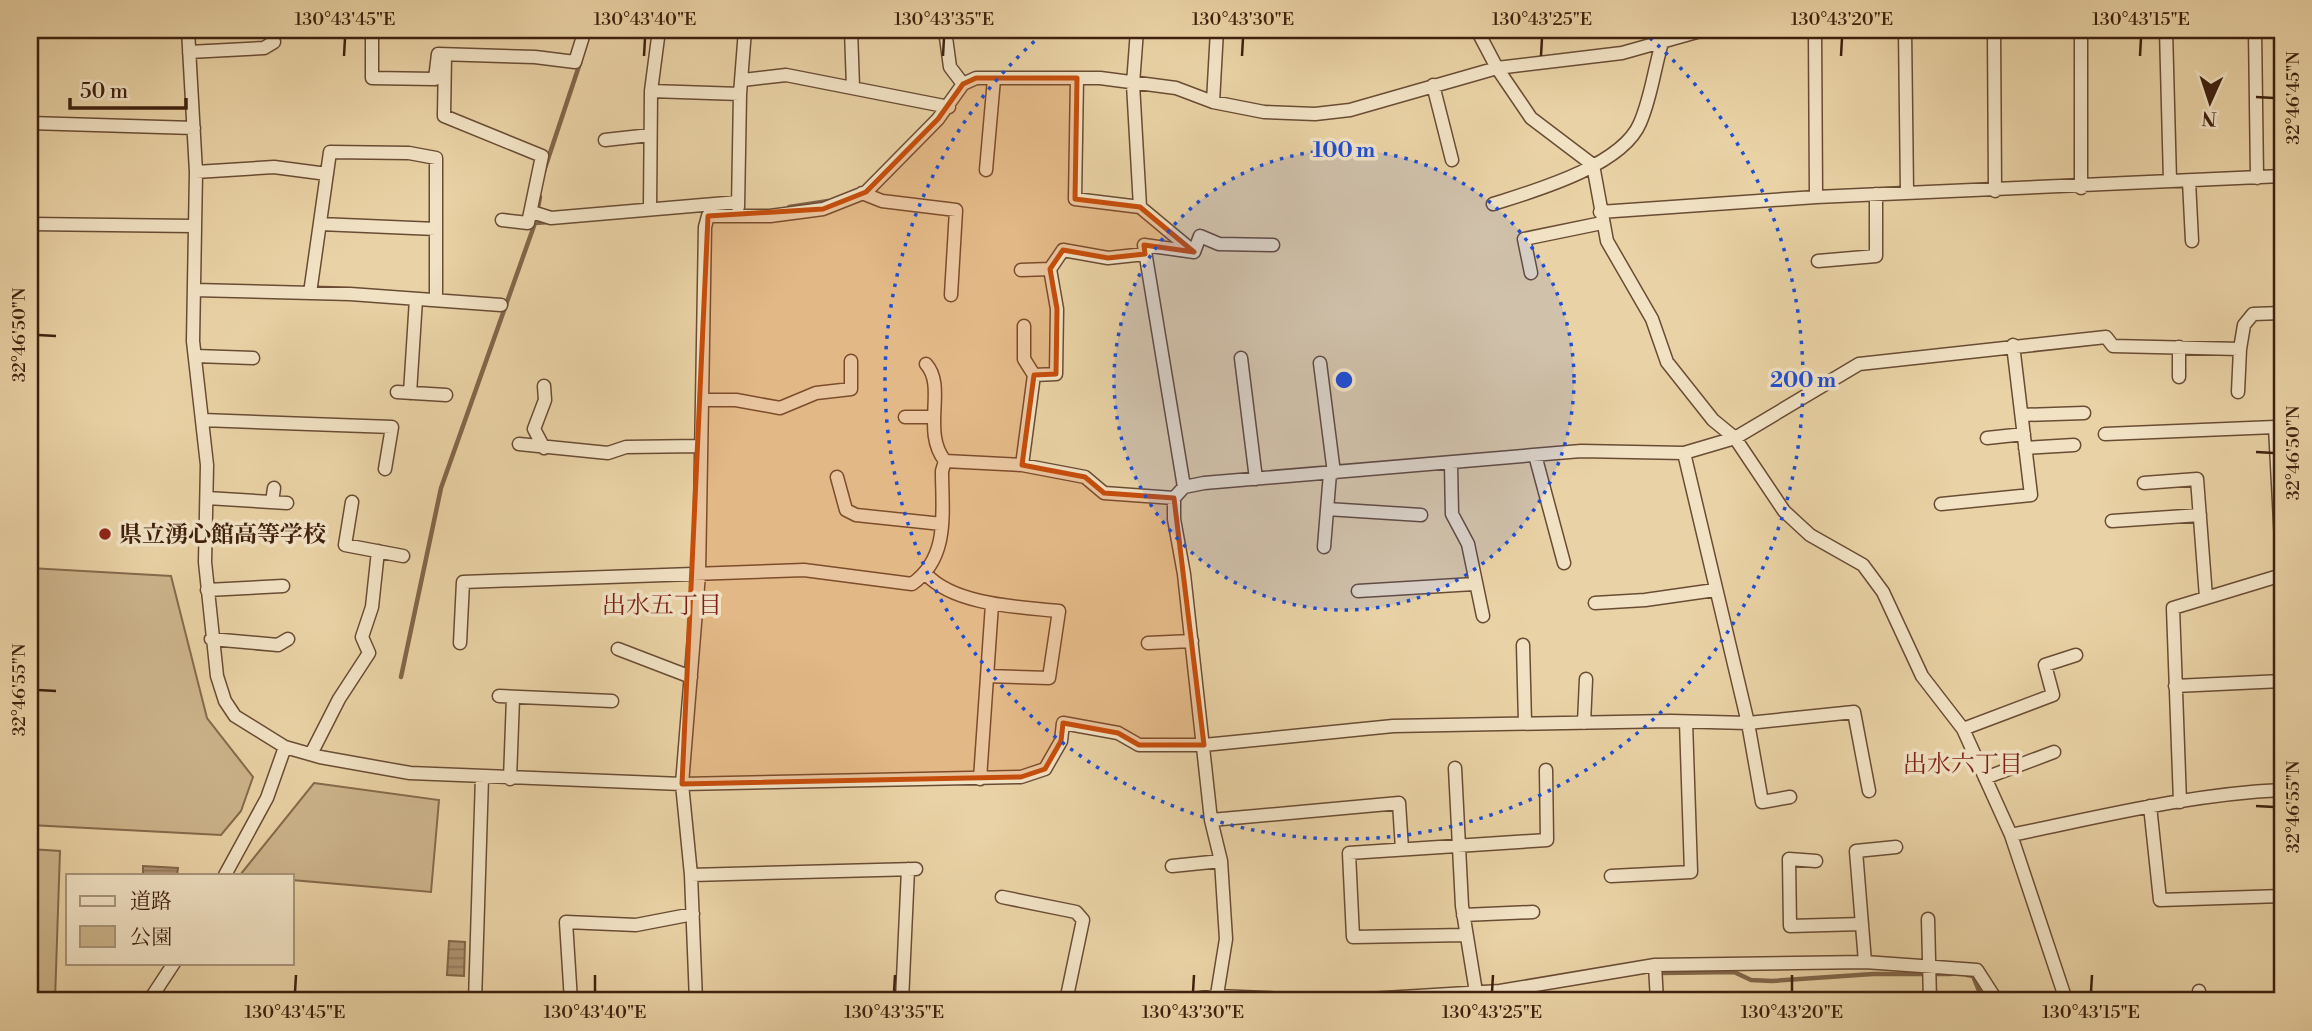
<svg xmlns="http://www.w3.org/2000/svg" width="2312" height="1031" viewBox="0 0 2312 1031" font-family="'Libre Bodoni','Noto Serif JP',serif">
<defs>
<pattern id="water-rules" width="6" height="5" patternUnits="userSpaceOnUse" patternTransform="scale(1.75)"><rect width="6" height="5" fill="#af9572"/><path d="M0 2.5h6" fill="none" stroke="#90795c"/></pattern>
</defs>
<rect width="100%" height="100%" fill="#e9d2a5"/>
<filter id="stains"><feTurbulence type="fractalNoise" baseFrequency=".00286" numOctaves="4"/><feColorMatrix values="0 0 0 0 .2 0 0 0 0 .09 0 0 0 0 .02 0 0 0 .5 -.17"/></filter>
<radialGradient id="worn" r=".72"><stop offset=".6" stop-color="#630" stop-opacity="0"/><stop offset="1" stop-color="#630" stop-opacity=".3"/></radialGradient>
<path fill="#ccb48b" stroke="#866a4c" stroke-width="2" d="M 30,568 L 171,576 L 207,718 L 253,777 L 241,811 L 221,835 L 30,825 Z
M 314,783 L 439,800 L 431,892 L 292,880 L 292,875 L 240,875 Z
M 30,849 L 60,851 L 55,1000 L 30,998 Z"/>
<path fill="url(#water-rules)" stroke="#82664a" stroke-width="2" d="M 143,866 L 178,868 L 177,875 L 143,875 Z
M 449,941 L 465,942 L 464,976 L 447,975 Z"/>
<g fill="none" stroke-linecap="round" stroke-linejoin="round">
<path stroke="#82664a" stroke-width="4.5" d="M 544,171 L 580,63
M 789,207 L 828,201
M 716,209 L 735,210
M 535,223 L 540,197
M 401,677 L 441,488 L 535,223 L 550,222
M 1661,973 L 1734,972 L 1751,980 L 1772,981 L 1873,974 L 1951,974
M 1967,975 L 1973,976 L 1983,1001"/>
<g stroke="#6a4c34" stroke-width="15">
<path id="minor" d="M 188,30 L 196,172 L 193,341 L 207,465 L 205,562 L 217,676 L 225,701 L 235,716 L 285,747 L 320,757 L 410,773 L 682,784 L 1021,777 L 1045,769 L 1061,741 L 1063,723 L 1118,733 L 1139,745 L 1204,745 L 1393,726 L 1671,721 L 1748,723 L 1684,453
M 372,30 L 372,78 L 435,79 L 438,54 L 535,57 L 575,62 L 585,30
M 851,30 L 853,87
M 945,30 L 950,67 L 963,84
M 1137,30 L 1133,84 L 1140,207 L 1194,252 L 1144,245 L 1184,487
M 1477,30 L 1497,68 L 1531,118 L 1593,165 L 1607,241 L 1652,319 L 1667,362 L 1713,420 L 1735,438 L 1784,511 L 1810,535 L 1863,565 L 1883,592 L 1922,676 L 1963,729 L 2011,835 L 2065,997 L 2070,1001
M 1815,30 L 1816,197
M 1905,30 L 1907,193
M 1994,30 L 1995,191
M 2081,30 L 2081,188
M 2166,30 L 2170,181
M 2255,30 L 2257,178
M 30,32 L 76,30
M 189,52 L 264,48 L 274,42
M 445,55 L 444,116 L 542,156 L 528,223 L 502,220
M 1077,78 L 1075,199 L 1140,207
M 743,80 L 786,75 L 949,107
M 1433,85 L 1452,160
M 651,91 L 740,94
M 1213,102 L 1217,30
M 30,123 L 194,128
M 605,140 L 650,135
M 986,170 L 994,79
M 196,172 L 274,167 L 327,174
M 2189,181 L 2192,241
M 862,193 L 882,201 L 956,210 L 951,295
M 1493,204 C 1534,191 1622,166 1640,123 C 1653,93 1655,60 1666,30
M 738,207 L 740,94 L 745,30
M 650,208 L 651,91 L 659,30
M 532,212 L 551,218 L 738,202
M 1600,212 L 1816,197 L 2282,176
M 30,224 L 193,226
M 320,224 L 436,229
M 1194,252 L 1200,236 L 1219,244 L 1273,245
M 1818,261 L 1876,256 L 1876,194
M 1021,270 L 1050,269
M 1531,273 L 1524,239 L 1602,223
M 194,290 L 350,294 L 501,305
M 310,293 L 330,152 L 409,153 L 436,158 L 436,300
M 1024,326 L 1024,359 L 1034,375
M 195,356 L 253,358
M 1241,358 L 1256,479
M 1320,363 L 1334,473
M 926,364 C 947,387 921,431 945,461
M 2179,377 L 2179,347
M 397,392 L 446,395
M 2238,392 L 2240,349
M 410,393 L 416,299
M 702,400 L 736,400 L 780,408 L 816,393 L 851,389 L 851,361
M 2022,415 L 2084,413
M 905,417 L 933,417
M 202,420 L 392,427 L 385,469
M 2105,434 L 2275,427 L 2282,560
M 1987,438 L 2024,434
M 519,444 L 608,453 L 626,447 L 701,446
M 544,448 L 534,429 L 545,400 L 544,386
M 2025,448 L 2074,445
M 1535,455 L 1564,563
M 1451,464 L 1452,514 L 1468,544 L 1483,616
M 1022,465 L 1034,375 L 1056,374 L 1057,309 L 1050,269 L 1063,250 L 1108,258 L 1145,254
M 837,477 L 846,510 L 856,515 L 942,524
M 2144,483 L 2197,479 L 2206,597
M 207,498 L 287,503
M 1174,498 L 1174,519 L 1184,574 L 1211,820 L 1221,861 L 1226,939 L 1216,1001
M 272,502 L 274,488
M 352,502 L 345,545 L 403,556
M 1941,504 L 2031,495 L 2013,345
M 1327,509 L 1421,515
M 2112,521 L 2200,515
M 1324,547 L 1330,473
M 926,574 C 954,605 1019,607 1059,611 L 1049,678 L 987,676
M 207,590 L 283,586
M 1358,591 L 1474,584
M 1595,603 L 1645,600 L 1715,590
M 211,639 L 278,645 L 288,639
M 460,643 L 463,582 L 804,570 L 912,584 C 950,557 942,512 942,471 L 945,461 L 1022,465 L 1085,477 L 1104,493 L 1174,498 L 1184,487 L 1204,483 L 1581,451 L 1684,453 L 1735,438 L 1859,364 L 2106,337 L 2113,346 L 2240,349 L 2244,325 L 2253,314 L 2282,313
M 1148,643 L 1192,641
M 1523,645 L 1525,723
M 618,649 L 691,677
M 2175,686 L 2282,681
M 499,696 L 612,701
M 1584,723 L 1586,679
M 1963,729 L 2053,695 L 2045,665 L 2076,655
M 311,754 L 339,699 L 369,653 L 362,637 L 372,607 L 378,551
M 1455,768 L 1462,906 L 1476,992
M 1985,778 L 2054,752
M 510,779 L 513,698
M 980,779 L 992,604
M 1790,797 L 1762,802 L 1748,723 L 1854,712 L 1869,791
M 2180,802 L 2173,608 L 2282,575
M 2150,806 L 2160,900 L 2282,896
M 1211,820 L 1399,803 L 1402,849
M 2011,835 C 2100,817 2190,794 2282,790
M 1816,861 L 1789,859 L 1790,926 L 1862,924
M 1172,866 L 1221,861
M 225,875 L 267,798 L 285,747
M 691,875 L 916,869
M 1611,876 L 1691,872 L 1686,722
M 1002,897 L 1076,912 L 1083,920 L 1066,1001
M 1463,915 L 1533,912
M 1928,919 L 1930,1001
M 1465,935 L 1353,937 L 1349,853 L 1547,840 L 1546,770
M 1865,962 L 1856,851 L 1896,847
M 1655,965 L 1657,1001
M 2199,991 L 2199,1001
M 149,1001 L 174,963
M 475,1001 L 482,777
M 571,1001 L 566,922 L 636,925 L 693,914
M 696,1001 L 691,875 L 682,784 L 699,574 L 705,227 L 708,216 L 770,216 L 823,209 L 866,192 L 938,119 L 963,84 L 976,78 L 1100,78 L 1176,88 L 1213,102 L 1264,112 L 1315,114 L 1350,110 L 1497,68 L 1622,53 L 1704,30
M 902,1001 L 908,869
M 1176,1001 L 1216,996 L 1335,1001 L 1500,991 L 1655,965 L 1865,962 L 1977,970 L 1997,1001"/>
</g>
<use href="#minor" stroke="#f1e2c4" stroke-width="12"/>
</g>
<path fill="#c64e0c" fill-opacity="0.2" stroke="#c64e0c" stroke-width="5" stroke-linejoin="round" d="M 976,78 L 1077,78 L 1075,199 L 1140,207 L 1194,252 L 1144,245 L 1145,254 L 1108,258 L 1063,250 L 1050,269 L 1057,309 L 1056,374 L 1034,375 L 1022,465 L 1085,477 L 1104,493 L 1174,498 L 1204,745 L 1139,745 L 1118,733 L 1063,723 L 1061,741 L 1045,769 L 1021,777 L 682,784 L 708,216 L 823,209 L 866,192 L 938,119 L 963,84 Z"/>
<path fill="none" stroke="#3f200e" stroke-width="2.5" d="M 344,56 L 345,38M 644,56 L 645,38M 943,56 L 944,38M 1242,56 L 1243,38M 1541,56 L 1542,38M 1841,56 L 1842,38M 2140,56 L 2141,38M 2256,97 L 2274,98M 38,335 L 56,336M 2256,452 L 2274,453M 38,690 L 56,691M 2256,806 L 2274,807M 295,992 L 296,975M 595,992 L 595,975M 894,992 L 895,975M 1193,992 L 1194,975M 1492,992 L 1493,975M 1792,992 L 1792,975M 2091,992 L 2092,975"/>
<circle cx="1344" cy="380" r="230" fill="#1d4ed8" fill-opacity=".12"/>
<g fill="none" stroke="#1d4ed8" stroke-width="3.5" stroke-dasharray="3.5 7">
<circle cx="1344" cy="380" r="230"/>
<path d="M1642 31A459 459 0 1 1 1046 31"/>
</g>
<circle fill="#8f2418" stroke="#f1e2c4" stroke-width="2.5" cx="105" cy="534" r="7"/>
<g text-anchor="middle" stroke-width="7" stroke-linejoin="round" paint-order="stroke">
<g font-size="23" font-weight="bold" fill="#3f200e" stroke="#f1e2c4" text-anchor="start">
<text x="119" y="542">県立湧心館高等学校</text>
</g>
<g font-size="24" fill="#7a1f14" stroke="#f1e2c4">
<text x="662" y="613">出水五丁目</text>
<text x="1963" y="772">出水六丁目</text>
</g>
</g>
<circle cx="1344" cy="380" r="10" fill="#1d4ed8" stroke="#f1e2c4" stroke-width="3.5"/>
<g font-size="21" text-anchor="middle" font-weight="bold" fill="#1d4ed8" stroke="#f1e2c4" stroke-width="7" stroke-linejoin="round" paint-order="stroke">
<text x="1344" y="157">100 m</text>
<text x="1803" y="387">200 m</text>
</g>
<rect width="2312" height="1031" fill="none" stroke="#e9d2a5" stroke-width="77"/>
<rect x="66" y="874" width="228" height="91" fill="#f1e2c4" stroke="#aa947b" stroke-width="2"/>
<rect x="80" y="896" width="35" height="10" fill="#f1e2c4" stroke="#aa947b" stroke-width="2"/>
<text x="130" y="908" font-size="21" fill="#3f200e">道路</text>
<rect x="80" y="926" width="35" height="21" fill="#ccb48b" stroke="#aa947b" stroke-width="2"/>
<text x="130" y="944" font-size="21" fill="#3f200e">公園</text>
<g transform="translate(2210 102) rotate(183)" stroke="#f1e2c4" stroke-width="5" paint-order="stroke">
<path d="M0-5L12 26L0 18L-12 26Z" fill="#3f200e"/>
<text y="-10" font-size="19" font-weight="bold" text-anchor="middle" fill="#3f200e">N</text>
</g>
<path d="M70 98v10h116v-10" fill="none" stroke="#3f200e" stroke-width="3.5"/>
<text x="80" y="98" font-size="21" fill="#3f200e" stroke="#f1e2c4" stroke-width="5" paint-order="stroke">50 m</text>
<rect x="38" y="38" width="2236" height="954" fill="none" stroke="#3f200e" stroke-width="2.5"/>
<g font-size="18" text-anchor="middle" fill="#3f200e">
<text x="345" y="25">130°43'45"E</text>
<text x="645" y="25">130°43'40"E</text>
<text x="944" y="25">130°43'35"E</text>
<text x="1243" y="25">130°43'30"E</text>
<text x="1542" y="25">130°43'25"E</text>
<text x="1842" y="25">130°43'20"E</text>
<text x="2141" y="25">130°43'15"E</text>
<text transform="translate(2293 98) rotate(-90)" y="6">32°46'45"N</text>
<text transform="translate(19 335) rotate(-90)" y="6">32°46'50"N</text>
<text transform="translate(2293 453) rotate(-90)" y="6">32°46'50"N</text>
<text transform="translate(19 690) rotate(-90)" y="6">32°46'55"N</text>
<text transform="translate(2293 807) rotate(-90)" y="6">32°46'55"N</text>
<text x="295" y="1018">130°43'45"E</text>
<text x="595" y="1018">130°43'40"E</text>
<text x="894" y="1018">130°43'35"E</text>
<text x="1193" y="1018">130°43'30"E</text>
<text x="1492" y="1018">130°43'25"E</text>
<text x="1792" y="1018">130°43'20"E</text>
<text x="2091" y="1018">130°43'15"E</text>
</g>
<rect width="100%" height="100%" filter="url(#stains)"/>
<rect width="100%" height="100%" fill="url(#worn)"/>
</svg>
